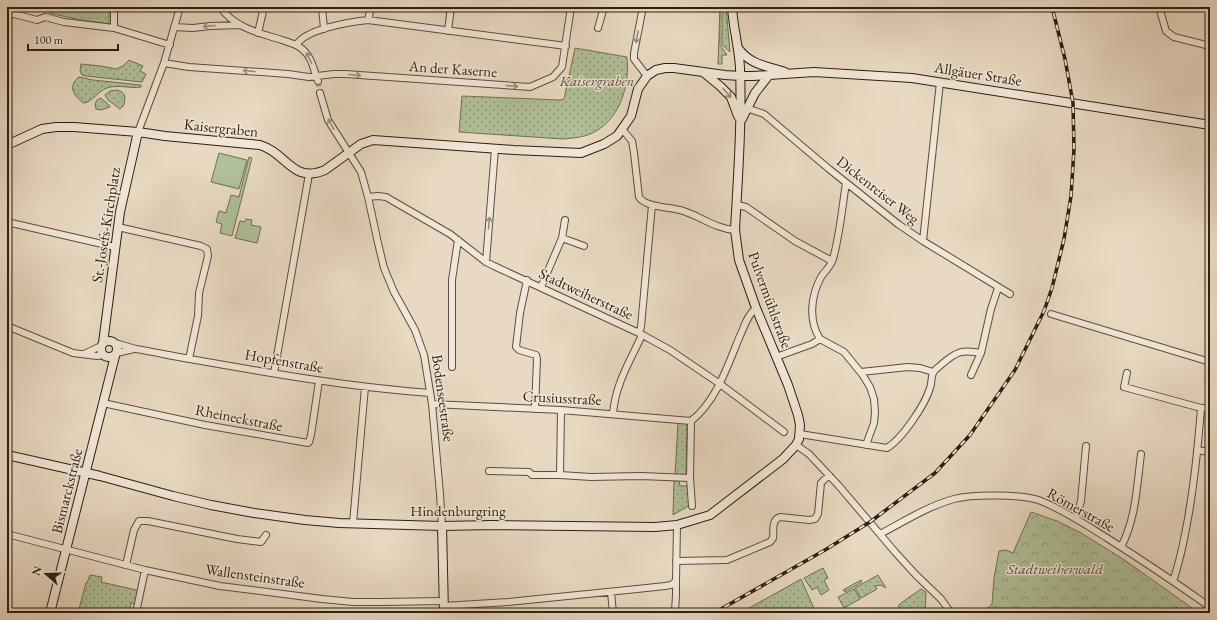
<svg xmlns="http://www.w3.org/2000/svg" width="1217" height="620" viewBox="0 0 1217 620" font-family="'EB Garamond',serif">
<defs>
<pattern id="green-dots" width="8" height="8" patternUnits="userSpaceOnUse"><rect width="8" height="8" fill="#b0c098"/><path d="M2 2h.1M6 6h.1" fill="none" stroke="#909b7b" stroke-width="1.8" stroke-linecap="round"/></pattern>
<pattern id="forest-crowns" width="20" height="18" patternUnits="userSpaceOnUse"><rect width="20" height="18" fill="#b0c098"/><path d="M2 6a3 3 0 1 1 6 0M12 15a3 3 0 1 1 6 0" fill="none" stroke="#909b7b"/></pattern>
</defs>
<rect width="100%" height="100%" fill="#e9d9c2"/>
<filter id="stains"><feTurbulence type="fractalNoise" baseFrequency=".005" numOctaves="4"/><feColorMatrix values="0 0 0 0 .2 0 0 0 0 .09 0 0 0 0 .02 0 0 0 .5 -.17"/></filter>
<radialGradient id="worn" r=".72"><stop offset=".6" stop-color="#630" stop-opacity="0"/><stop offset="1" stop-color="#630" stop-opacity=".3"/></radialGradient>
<path fill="url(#green-dots)" stroke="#6e6f55" d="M 51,7 L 109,7 L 109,24 L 81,20 L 49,13 Z
M 720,7 L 720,45 L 727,55 L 722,55 L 722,64 L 718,64 Z
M 725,7 L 726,7 L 730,52 L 722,45 L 722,14 Z
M 575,48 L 627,57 C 630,83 621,117 596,131 C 587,137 574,138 563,139 L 459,132 L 462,96 L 560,100 L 564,99 Z
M 129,60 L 143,66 L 140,71 L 146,74 L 142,82 L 86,76 L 82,75 L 80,71 L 81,64 L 101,66 L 116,69 L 123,66 Z
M 79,77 L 93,80 L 141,85 L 141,87 C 130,89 118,84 107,88 C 98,91 92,102 84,103 C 74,97 67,86 79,77 Z
M 117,90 L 122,92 L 125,96 L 124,105 L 120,109 L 108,100 L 105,95 L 110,91 Z
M 101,98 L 110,106 L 110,107 L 101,110 L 96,109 L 95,104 L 97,100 Z
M 678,423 L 687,423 L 686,475 L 675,475 Z
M 674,481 L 679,481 L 680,486 L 689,486 L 690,505 L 673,515 Z
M 823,568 L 828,578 L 824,580 L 829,590 L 821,595 L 817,587 L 812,590 L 804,578 Z
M 90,575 L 102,577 L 101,582 L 141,591 L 137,605 L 131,603 L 129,613 L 78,613 L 86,583 L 87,583 Z
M 878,575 L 886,588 L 881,585 L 875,586 L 877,589 L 861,598 L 855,588 Z
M 801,579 L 816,613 L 740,613 L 796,582 Z
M 861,580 L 862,582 L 845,592 L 843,590 Z
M 854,589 L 860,599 L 844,608 L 838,597 Z
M 921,589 L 926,592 L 925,613 L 904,613 L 898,606 L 901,603 Z"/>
<path fill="url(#forest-crowns)" stroke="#6e6f55" d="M 1031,512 L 1057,521 L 1081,533 L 1123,559 L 1199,613 L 982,613 L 992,604 L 994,578 L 999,551 L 1006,550 L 1013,553 Z"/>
<path fill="#b0c098" stroke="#6e6f55" d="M 219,153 L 247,160 L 239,189 L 211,182 Z
M 249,157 L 252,158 L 232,236 L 220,233 L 222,224 L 216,222 L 219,211 L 226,213 L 231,195 L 239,197 Z
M 246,219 L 252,220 L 251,225 L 261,227 L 257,243 L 235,238 L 240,221 L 245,222 Z"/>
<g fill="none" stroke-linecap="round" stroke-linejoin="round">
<path stroke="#c3b49f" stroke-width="6" stroke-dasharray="6 3" stroke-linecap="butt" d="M 318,81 L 320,93"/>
<g stroke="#5c4d3e" stroke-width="8">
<path id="street" d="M 220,7 C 235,28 259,33 282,40 C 291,43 300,45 306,53 C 313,60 314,72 318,81
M 322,7 L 324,29
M 643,7 L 634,53 L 634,59 L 647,76
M 1159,7 L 1166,31 L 1174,37 L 1210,46
M 10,13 L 37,20 L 45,17 L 64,22 L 114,28 L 170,45
M 368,20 L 371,7
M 7,25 L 11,7
M 174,27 L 193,28 L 210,26 L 240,25
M 114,28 L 114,7
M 598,28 L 604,7
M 448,31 L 451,7
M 258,33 L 264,7
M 297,44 C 307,29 349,22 368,20 L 566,46
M 164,63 L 189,67 L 288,74 L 309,77 L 334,74 L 345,74 L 530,87 L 553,77 L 562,67 L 571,7
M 320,93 L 328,120 L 361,172 L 368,197 L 378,243 L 384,268 L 394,292 L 415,330 L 424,355 L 432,404 L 440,494 L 442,526
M 746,108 L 764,114 L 829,169 L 898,224 L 923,241 L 1010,294
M 622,129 L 632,141 L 634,153 L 639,197 C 645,207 668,207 680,210 C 699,215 715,229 735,230
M 138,132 L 164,63 L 180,7
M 368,197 L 378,196 L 386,197 L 450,234 L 486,262 L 494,266 L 639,333 L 670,350 L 720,384 L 784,432
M 737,205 L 746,207 L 795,241 L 832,261
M 7,222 L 115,247
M 118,227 L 201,246 L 207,249 L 208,256 L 199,293 L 198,316 L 189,359
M 562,238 L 584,246
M 923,241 L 940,82
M 486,262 L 495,149
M 527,280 L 520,313 L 516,347 L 519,350 L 536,355 L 537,359 L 535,409
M 541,287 L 562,238 L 565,220
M 1051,314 L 1210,362
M 7,326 L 73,353 L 97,356 L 103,355
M 639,333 L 641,327 L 652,205
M 820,339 C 808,320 811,296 821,277 C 825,271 831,266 833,259 C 840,234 842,208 846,183
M 820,339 L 844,352 L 862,374 L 870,387 L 874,399 L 875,412 L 874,423 L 866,445
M 115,343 C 122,345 129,347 136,349 C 154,352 172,356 190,359 C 269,373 349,387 430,393
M 117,353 L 134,349
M 84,354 L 101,346
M 776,357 L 812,344 L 820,339
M 452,367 L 452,280 L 458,240
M 861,372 L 908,367 L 920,368 L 933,372
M 274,373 L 309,174
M 1127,373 L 1124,387 L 1201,408 C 1198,447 1194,486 1187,524 C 1183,544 1180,562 1173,581
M 971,375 L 981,353 L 991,309 L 998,288
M 103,403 L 205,425 L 308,443 L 309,442 L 311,435 L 319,381
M 432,404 L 561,410 L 691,421
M 1201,408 L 1210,408
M 613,414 C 615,385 630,361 642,335
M 800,434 L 887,448 C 902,439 925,405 930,388 C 932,383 931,377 933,373 C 934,370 939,367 942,364 C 956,352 962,349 981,353
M 796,445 L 809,454 L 839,486 L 895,552 L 916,575 L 941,599 L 951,613
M 1197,450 L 1210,452
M 489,471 L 529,472 L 532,475 L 560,475 L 591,477 L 641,476 L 690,478
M 560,475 L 561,410
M 692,506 L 690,478 L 691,421 C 716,402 728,365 739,338 C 744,328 747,315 756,308
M 1076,519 L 1081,501 L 1086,446
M 353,523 L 365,387
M 7,534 L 145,570 L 220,586 L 322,599 L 353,602 L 382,602 L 443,601
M 880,534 C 903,522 928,506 954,499 C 972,494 1023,494 1041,501 C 1064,510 1086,525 1107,538 C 1142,560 1176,583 1210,607
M 1121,547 C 1136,519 1137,485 1141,454
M 676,561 L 727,560 L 770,542 L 773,538 C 774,531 771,520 780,517 L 809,520 L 815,519 L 818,514 L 821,483 L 829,475
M 126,565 L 134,530 L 139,521 L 148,521 L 237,539 L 261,542 L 266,535
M 611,592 L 613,613
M 443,606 L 508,602 L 637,589 L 665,586 L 671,585 L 676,581 L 677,525
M 675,612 L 676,595 L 676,581
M 136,613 L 145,570"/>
</g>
<g stroke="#2d1e12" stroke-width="10">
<path id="secondary" d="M 738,48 C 750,65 767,66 785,72
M 703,72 L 720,86 L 731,97 L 738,116
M 742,119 L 755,93 L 769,75
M 7,145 L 42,129 L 56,127 L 74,127 L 138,132 L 165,136 L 260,145 C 287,153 292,184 325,170 L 361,144 L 373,140 L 514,150 L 581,153 L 604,144 L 617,136 L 622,129 L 631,116 L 638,89 L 647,76 L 656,70 L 665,68 L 674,68 L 725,75 L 740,76 L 753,76 L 814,72 L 912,78 L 1210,125
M101 349a8 8 0 1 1 16 0a8 8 0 1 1-16 0Z
M 103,343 L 120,212 L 138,132
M 7,455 L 100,476 L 173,496 L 211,505 L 254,513 L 305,520 L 339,523 L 442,526 L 492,525 L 655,527 L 677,525 L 710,515 L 783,459 L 796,445 L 799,439 L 800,425 L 798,415 L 788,385 L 756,308 L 739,260 L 735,230 C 738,176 742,122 740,68 C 739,47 733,27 732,7
M 442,526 L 444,613
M 50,613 L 115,356"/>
</g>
<use href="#street" stroke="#f1e6d7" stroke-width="6"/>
<use href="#secondary" stroke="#f1e6d7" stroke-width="8"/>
<g stroke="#2d1e12" stroke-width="3.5">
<path id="rail" d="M 714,613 L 825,550 L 870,522 L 935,473 L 970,435 L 1015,370 L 1044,311 L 1052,288 L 1064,239 L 1071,196 L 1074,149 L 1073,103 L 1065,59 L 1052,7"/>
</g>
<use href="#rail" stroke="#f1e6d7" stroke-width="2" stroke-dasharray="6" stroke-linecap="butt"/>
</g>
<defs><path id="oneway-shaft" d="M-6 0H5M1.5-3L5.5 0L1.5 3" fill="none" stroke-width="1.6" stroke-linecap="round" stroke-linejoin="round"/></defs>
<g stroke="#998c7e">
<use href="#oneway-shaft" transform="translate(209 26) rotate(175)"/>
<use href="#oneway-shaft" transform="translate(637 37) rotate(101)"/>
<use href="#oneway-shaft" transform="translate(309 58) rotate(-116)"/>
<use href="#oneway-shaft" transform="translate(249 71) rotate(-174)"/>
<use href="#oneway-shaft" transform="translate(355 75) rotate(5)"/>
<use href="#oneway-shaft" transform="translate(512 86) rotate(5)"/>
<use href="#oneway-shaft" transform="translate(727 93) rotate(49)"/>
<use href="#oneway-shaft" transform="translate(331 124) rotate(-118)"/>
<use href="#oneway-shaft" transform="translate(489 223) rotate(-85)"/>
</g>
<g text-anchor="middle" stroke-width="3" stroke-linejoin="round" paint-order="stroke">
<g font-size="15" fill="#2d1e12" stroke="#f1e6d7">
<text transform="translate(453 69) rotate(4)" y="5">An der Kaserne</text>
<text transform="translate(978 74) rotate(9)" y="5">Allgäuer Straße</text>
<text transform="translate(221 128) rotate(6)" y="5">Kaisergraben</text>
<text transform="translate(878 190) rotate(38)" y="5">Dickenreiser Weg</text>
<text transform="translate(106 225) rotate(-81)" y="5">St.-Josefs-Kirchplatz</text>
<text transform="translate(586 294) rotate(25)" y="5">Stadtweiherstraße</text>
<text transform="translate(770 300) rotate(70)" y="5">Pulvermühlstraße</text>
<text transform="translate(284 361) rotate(10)" y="5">Hopfenstraße</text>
<text transform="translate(443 398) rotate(82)" y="5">Bodenseestraße</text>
<text transform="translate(562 398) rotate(3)" y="5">Crusiusstraße</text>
<text transform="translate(239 418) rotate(11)" y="5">Rheineckstraße</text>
<text transform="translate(67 491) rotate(-76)" y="5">Bismarckstraße</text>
<text transform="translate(1081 510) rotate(29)" y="5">Römerstraße</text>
<text x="458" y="516">Hindenburgring</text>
<text transform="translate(255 576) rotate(8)" y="5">Wallensteinstraße</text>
</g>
<g font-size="15" font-style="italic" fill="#544f3a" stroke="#f1e6d7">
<text x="597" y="86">Kaisergraben</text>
<text x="1055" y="574">Stadtweiherwald</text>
</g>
</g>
<rect width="1217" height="620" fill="none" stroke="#e9d9c2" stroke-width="24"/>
<rect x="8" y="8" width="1201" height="604" fill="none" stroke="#2d1e12" stroke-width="2"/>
<rect x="12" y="12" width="1193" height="596" fill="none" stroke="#2d1e12"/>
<g transform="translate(46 574) rotate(290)" stroke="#f1e6d7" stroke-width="3" paint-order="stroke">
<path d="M0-3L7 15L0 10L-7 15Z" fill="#2d1e12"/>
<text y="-6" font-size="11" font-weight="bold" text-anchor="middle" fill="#2d1e12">N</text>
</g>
<path d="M28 44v6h90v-6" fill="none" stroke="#2d1e12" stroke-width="2"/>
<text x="34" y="44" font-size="12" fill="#2d1e12" stroke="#f1e6d7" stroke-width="3" paint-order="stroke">100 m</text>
<rect width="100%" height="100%" filter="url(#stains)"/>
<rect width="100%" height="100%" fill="url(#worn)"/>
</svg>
